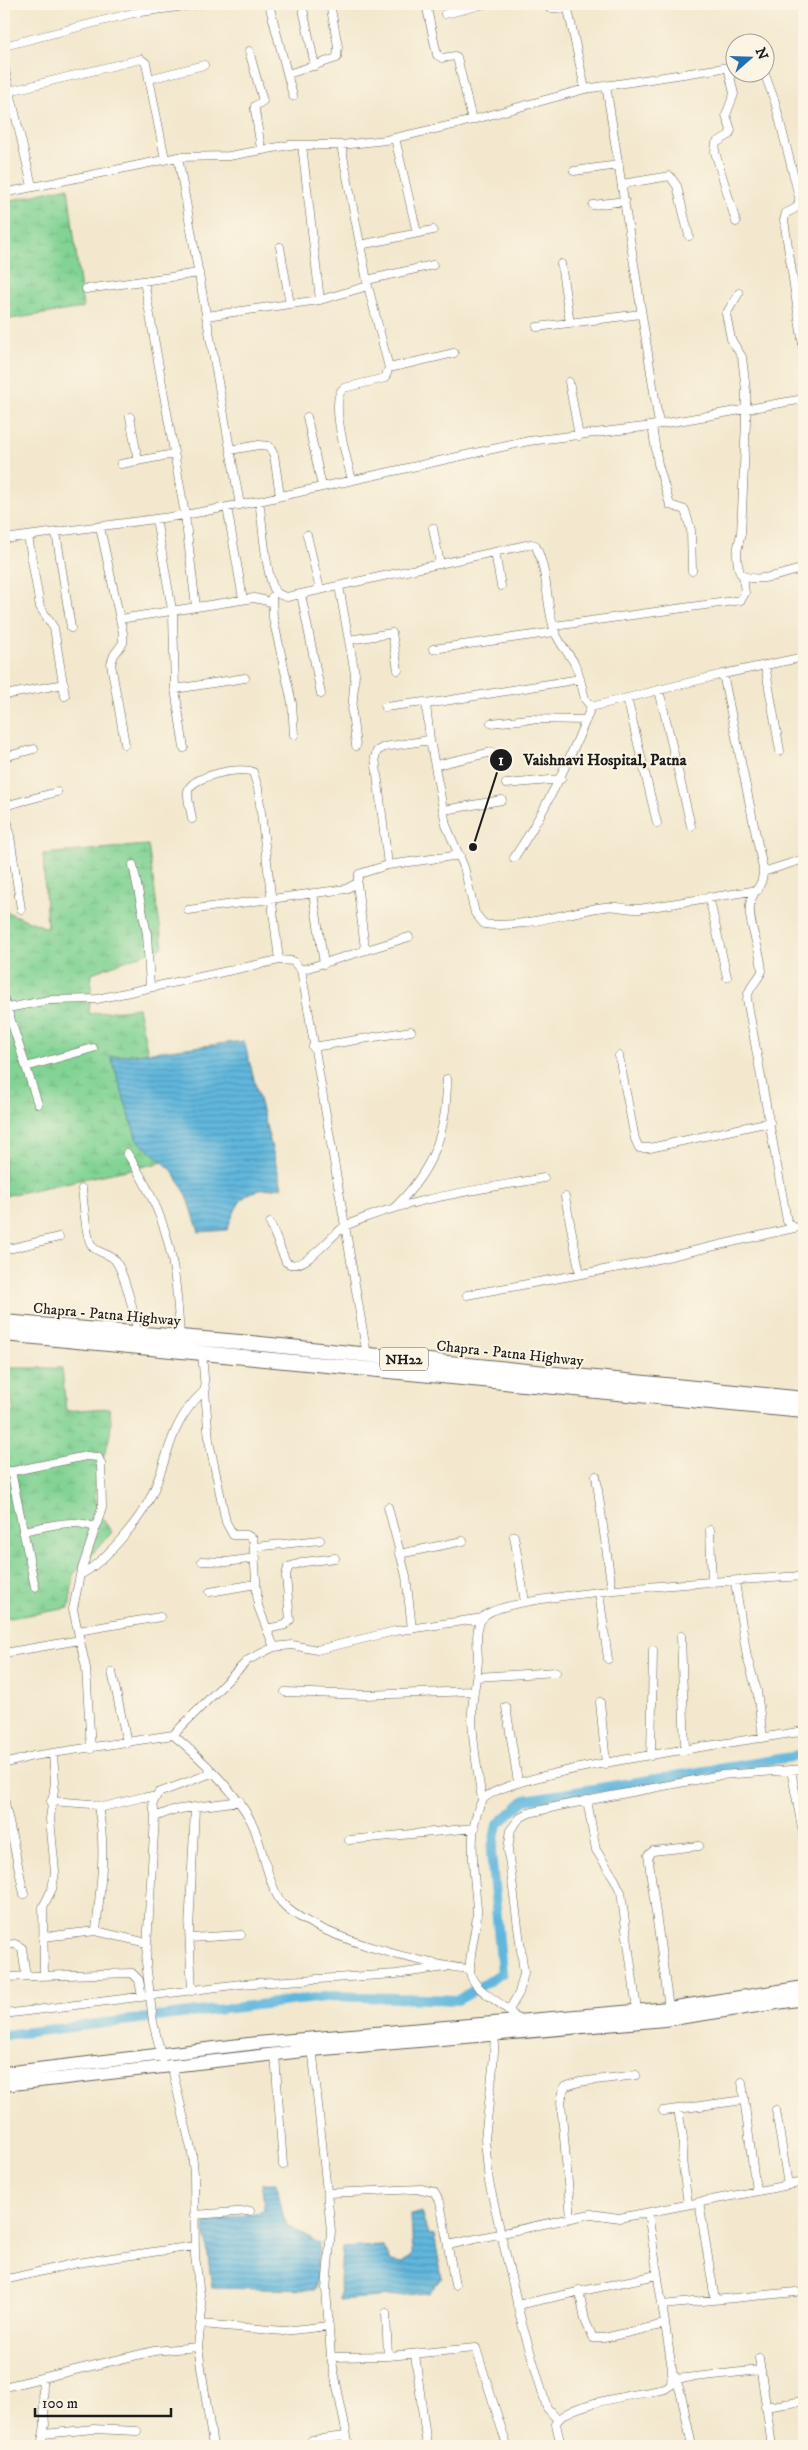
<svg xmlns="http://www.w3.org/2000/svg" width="808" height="2450" viewBox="0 0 808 2450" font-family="'IM FELL DW Pica',serif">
<defs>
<pattern id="wetland-marsh" width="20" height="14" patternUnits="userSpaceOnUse" patternTransform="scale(1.25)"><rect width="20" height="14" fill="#82d394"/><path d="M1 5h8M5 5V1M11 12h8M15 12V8" fill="none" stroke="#70b57f"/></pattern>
<pattern id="water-rules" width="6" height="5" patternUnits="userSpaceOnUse" patternTransform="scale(1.25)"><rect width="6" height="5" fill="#61b7dd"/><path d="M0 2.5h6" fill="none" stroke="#4f94b2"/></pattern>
</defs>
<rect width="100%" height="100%" fill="#fcf5e5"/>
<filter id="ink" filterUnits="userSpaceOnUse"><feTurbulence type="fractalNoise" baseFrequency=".02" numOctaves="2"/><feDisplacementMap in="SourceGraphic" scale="10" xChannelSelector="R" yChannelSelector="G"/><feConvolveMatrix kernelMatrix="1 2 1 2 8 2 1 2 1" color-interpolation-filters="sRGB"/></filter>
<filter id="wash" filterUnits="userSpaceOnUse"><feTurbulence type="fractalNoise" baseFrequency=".0096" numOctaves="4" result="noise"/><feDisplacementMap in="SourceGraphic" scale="20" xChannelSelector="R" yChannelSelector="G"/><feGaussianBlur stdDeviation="1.12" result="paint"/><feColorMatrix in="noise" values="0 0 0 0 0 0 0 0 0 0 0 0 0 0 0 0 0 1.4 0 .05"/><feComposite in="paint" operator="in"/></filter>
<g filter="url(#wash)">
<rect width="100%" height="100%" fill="#f3e8ce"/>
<path fill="url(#wetland-marsh)" stroke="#4f7858" d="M 68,187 L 83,308 L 4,320 L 4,202 Z
M 148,845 L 163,947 L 92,973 L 89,1014 L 138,1008 L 148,1053 L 112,1057 L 137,1140 L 164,1162 L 4,1196 L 4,911 L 47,928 L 43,854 Z
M 4,1368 L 62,1368 L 66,1411 L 109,1408 C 121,1456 70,1480 112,1532 L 74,1574 L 69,1608 L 4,1619 L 4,1414 L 14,1412 Z"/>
<path fill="url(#water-rules)" stroke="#3e6a7c" d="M 244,1041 L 282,1187 C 243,1191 241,1194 227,1230 L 199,1232 L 187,1195 L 172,1170 L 137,1140 L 111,1057 Z
M 262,2183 L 276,2183 L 285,2224 L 319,2243 L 315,2290 L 212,2288 L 204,2224 L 264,2211 Z
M 421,2212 L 428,2234 L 434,2235 L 442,2277 L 429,2293 L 339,2300 L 342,2248 L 383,2246 L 391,2261 L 403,2263 L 413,2255 L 411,2215 Z"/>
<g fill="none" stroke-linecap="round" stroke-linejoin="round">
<path stroke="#61b7dd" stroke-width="10" d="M 4,2035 L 333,1996 L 458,2000 L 502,1973 L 491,1853 L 497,1825 L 525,1800 L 804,1755"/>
</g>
</g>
<g filter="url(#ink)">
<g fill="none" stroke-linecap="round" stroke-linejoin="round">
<g stroke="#67635a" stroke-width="9">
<path id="minor" d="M 269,4 L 293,96
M 302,4 L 315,66
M 426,4 L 437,55 L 442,58 L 455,56 L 457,57 L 472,120
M 547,4 L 549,8 L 568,9 L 585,89
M 445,14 L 485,4
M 4,46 L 133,13 L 200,4
M 249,51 L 263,101 L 255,106 L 255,110 L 261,149
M 4,66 L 32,186
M 728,67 L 734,94 L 726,115 L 731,130 L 729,135 L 716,143 L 715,152 L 736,222
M 764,72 L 775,102 L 799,197 C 800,207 795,209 786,213 L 784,220 L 804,352
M 288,74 L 337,58 L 338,46 L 330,4
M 149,79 L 204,65
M 606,85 L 659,424
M 10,91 L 141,59 L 146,63 L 165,159
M 395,138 L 417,233
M 302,145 L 320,300
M 341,145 L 368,286 L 389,368 L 385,378 L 344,388 C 328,398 348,463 352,480
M 178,157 L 240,505
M 574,171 L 619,165
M 622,184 L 670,176 L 677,186 L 689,236
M 4,193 L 178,157 L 229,156 L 290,145 L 341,145 L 386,140 L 461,123 L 585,89 L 736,66
M 593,205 L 625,201
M 360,245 L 433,230
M 280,247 L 290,304 L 320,300 L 368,286
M 561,264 L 570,323
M 367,280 L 433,265
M 144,281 L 185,515 L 196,607
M 86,289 L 199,273
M 739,293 L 726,314 L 731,339 L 742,357 L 746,390 L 746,421 L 741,534 C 737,549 735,557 740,573 C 752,586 789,572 804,568
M 206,316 L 290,304
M 537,327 L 641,314
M 389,368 L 454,353
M 569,382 L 579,436
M 130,417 L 138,461
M 307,417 L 322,487
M 652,426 L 658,464 L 670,505 L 685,510 L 691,530 L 692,571
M 230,450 L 259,445 L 269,446 L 274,455 L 280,496
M 121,464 L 174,454
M 259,501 C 263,524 265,570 274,589 C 277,594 281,596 287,597 L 531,544 L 535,545 C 549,571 545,604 555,632 C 562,650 576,658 580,679
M 227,507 L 243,599
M 156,519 L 173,615 L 175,689 L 184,748
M 100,527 L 123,633 L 123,643 L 114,655 L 111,664 L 125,744
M 433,528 L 440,564
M 56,532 L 71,628
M 307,535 L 320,590
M 28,536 L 40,607 L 54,628 L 65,696
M 4,539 L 185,515 L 259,501 L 529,441 L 644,427 L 804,399
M 495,552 L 501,586
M 339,586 L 355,674 L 352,712 L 356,746
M 301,594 L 321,694
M 272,597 L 273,618 L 292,703 L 294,735
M 120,619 L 254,598 L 272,602
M 554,626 L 741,600 L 745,593 L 743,576
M 349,640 L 392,633 L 398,670
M 433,649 L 555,632
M 765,665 L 780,751
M 723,674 L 763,869 C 764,889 751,890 750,905 C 748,926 761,949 762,971 C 758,981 748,987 747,999 L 787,1221 L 794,1228 L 804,1226
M 175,689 L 245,678
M 659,690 L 691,826
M 4,693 L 10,694 L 64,684
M 627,698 L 657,823
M 385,707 L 424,702 L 426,704
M 491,723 L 529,719 L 586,720
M 430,740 L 384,747 L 377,751 L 375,757 L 388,865 L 460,855
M 4,757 L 34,749
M 436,765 L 492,752
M 506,784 L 561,779
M 4,806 L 57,792
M 4,810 L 8,823 L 21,909
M 444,810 L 502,800
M 192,819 C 191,811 187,799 188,791 C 191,776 241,766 253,772 L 258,788 L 279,960
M 514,858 C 546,810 570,760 591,707
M 133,865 L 147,934 L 150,987
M 763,872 L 804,859
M 357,883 L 365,949
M 758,890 L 639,909 C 627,910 616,905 604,907 C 567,912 521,929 484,924 L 475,913 L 464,867 L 446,825 L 430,740 L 426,704 L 580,679 L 585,699 L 591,707 L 723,674 L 804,657
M 313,893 L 324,964
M 709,897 L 727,977
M 188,910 L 346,889 L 357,883 L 359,874 L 388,865
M 301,970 L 409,937
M 4,999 L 38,1104
M 8,1008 L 49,1000 L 97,999 L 279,960 L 293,961 L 301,970 L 306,997 L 367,1355
M 313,1047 L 411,1031
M 619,1056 L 635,1139 L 639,1148 L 650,1148 L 770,1122
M 26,1067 L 93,1048
M 127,1153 C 170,1221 175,1257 180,1337
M 82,1189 C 84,1204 85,1235 92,1246 C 97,1253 109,1253 115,1260 C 124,1272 136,1318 137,1333
M 565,1197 L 580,1274
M 394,1208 C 433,1170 447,1133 447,1079
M 270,1223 L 286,1262 C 304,1275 331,1233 347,1225 C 409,1198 478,1190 544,1178
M 4,1250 L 59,1237
M 467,1295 L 636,1264 L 794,1228
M 202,1352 L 209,1441 L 226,1522 L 233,1535 L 247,1535 L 253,1539 L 258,1606 L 274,1647
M 11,1471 L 35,1587
M 4,1473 L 86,1456 L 98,1457 L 101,1463 L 102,1508 L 80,1575 L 73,1609 L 86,1668 L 91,1749
M 596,1476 L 612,1590
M 388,1507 L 406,1576 L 412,1629
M 710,1530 L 712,1583
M 23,1531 C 46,1527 74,1517 96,1528
M 514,1536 L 525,1602
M 255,1547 L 320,1540
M 399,1554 L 463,1541
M 202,1561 L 226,1562 L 256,1558
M 80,1575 C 105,1562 142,1518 153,1492 C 170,1453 170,1422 204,1391
M 735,1582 L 747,1657 L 757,1691 L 763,1738
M 210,1592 L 256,1584
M 599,1592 L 608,1659
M 267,1629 L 285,1625 L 290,1620 L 286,1576 L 288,1567 L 304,1562 L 335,1558
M 78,1631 L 160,1617
M 681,1636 L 685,1750
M 4,1653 L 80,1640
M 112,1672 L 127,1743
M 477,1677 L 556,1672
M 285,1692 L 365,1695 L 474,1691
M 600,1702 L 606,1764
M 506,1707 L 518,1782
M 173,1735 C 199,1756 239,1795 253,1825 C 262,1845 269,1888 282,1903 C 310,1935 427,1966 470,1969
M 651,1756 L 653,1650
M 4,1764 L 33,1756 L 173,1735 L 248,1660 L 274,1647 L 292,1645 L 317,1650 L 395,1631 L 483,1618
M 791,1770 L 804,1838
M 4,1798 L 24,1894
M 482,1800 C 478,1772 472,1743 472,1714 C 472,1696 477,1679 478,1661 C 478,1648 474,1628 483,1617 C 504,1592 758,1579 804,1576
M 587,1800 L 596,1850 L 614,1878 L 621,1892 L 637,2010
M 51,1801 L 91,1804 L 103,1807 L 143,1797 L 154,1797
M 155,1817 L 153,1803 L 158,1793 L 212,1773
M 349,1840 L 475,1828
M 96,1931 C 100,1889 107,1849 98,1807
M 43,1937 L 96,1931 L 147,1943
M 190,1938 L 241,1935
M 4,1945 L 15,1944 L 22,1948 L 26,1976
M 44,1975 L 43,1907 L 52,1889 L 55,1872 L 50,1819 L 55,1782 L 53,1754
M 4,1977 L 132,1973 L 139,1980 L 142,1997
M 192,1991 L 189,1929 L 195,1809
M 669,2008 L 648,1855 L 653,1851 L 699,1846
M 509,2010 L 519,1993 L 524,1973 L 508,1850 L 511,1829 L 520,1818 L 529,1813 L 559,1806 L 721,1775 L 804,1769
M 4,2014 L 241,1984 L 396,1974 L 446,1967
M 519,2023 C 508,2003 478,1995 471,1976 C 466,1962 478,1928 477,1909 C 475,1879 466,1828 482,1801 C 500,1771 757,1740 804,1731
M 495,2035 L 493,2067 L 485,2139 L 489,2182 L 522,2324 L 547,2408 L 557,2419
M 312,2046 L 331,2231 L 326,2289 L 331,2357 L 349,2446
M 275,2054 L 283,2165
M 162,2058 L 153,2022 L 146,1962 L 155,1817 L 173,1810 L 240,1801
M 171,2064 L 192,2153 L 194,2174 L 195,2256 L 202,2310 L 198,2347 L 213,2446
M 742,2082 L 756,2191
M 678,2109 L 683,2138 L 682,2160 L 688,2204
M 776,2110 L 788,2185
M 663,2111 L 744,2100
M 328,2193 L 421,2189 L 434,2192 L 440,2202 L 455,2285
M 699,2202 L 715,2300
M 194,2215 L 250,2211
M 571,2218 L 561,2102 L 564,2087 L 579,2082 L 636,2075
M 448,2245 L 581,2216 L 591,2214 L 619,2218 L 804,2182
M 4,2280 L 77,2263 L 194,2246
M 579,2290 L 585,2320 L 593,2338 L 604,2338 L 665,2324
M 517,2305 L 657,2275
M 662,2305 L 796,2292
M 386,2313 L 388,2356
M 201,2324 L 283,2331 L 329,2326
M 415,2354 L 427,2446
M 331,2357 L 388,2356 L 476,2348 L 507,2446
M 759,2358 L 772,2446
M 675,2376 L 681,2394 L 692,2446
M 676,2379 L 760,2370
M 4,2387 L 154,2351 L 198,2347
M 765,2407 L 804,2401
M 44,2434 L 93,2429 L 137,2431
M 41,2446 L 45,2425 L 42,2378
M 313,2446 L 312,2440 L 346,2436
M 561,2446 L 556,2424 C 562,2403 644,2394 665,2389 L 671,2385 L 672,2369 L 648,2213"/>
</g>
<g stroke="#67635a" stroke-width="14">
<path id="primary" d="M 4,2073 L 257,2043 L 669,2008 L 804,1987
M 4,2085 L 312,2050 L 665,2020 L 804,1999"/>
</g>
<g stroke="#67635a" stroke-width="16">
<path id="trunk" d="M 4,1322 L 251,1343 L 804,1399
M 4,1334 L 804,1411"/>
</g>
<use href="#minor" stroke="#fff" stroke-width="8"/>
<use href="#primary" stroke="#fff" stroke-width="12"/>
<use href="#trunk" stroke="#fff" stroke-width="14"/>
</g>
</g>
<g text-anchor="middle" stroke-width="4" stroke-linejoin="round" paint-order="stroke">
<rect fill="#fcf5e5" stroke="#5f5d58" stroke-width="1" x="380" y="1347.5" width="48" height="23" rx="4"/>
<g font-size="14" font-weight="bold" fill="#1c1c1c">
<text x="404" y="1364">NH22</text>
</g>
<g font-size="15" fill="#1c1c1c" stroke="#fcf5e5">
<text transform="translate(107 1314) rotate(5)" y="5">Chapra - Patna Highway</text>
<text transform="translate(510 1353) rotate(6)" y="5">Chapra - Patna Highway</text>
</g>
</g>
<path fill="none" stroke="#1c1c1c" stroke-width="2" d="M473 847L501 760"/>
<g fill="#1c1c1c" stroke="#fcf5e5" stroke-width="2">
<circle cx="473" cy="847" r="5"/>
<circle cx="501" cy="760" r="12"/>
</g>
<g font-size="15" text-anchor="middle" font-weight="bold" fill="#fff">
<text x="501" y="765">1</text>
</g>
<g font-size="16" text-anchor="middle" font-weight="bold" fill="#1c1c1c" stroke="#fcf5e5" stroke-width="4" stroke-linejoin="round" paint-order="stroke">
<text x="605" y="765">Vaishnavi Hospital, Patna</text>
</g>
<rect width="808" height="2450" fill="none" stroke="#fcf5e5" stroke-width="20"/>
<g transform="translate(750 58) rotate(70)"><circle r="24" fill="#fcf5e5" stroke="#a29e95"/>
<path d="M0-4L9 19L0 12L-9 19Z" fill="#1f6fb2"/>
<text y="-8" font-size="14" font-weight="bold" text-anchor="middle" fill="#1c1c1c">N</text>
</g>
<path d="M35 2408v8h136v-8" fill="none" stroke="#1c1c1c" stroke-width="2.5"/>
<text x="42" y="2408" font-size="15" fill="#1c1c1c" stroke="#fcf5e5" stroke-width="4" paint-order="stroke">100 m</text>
</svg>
